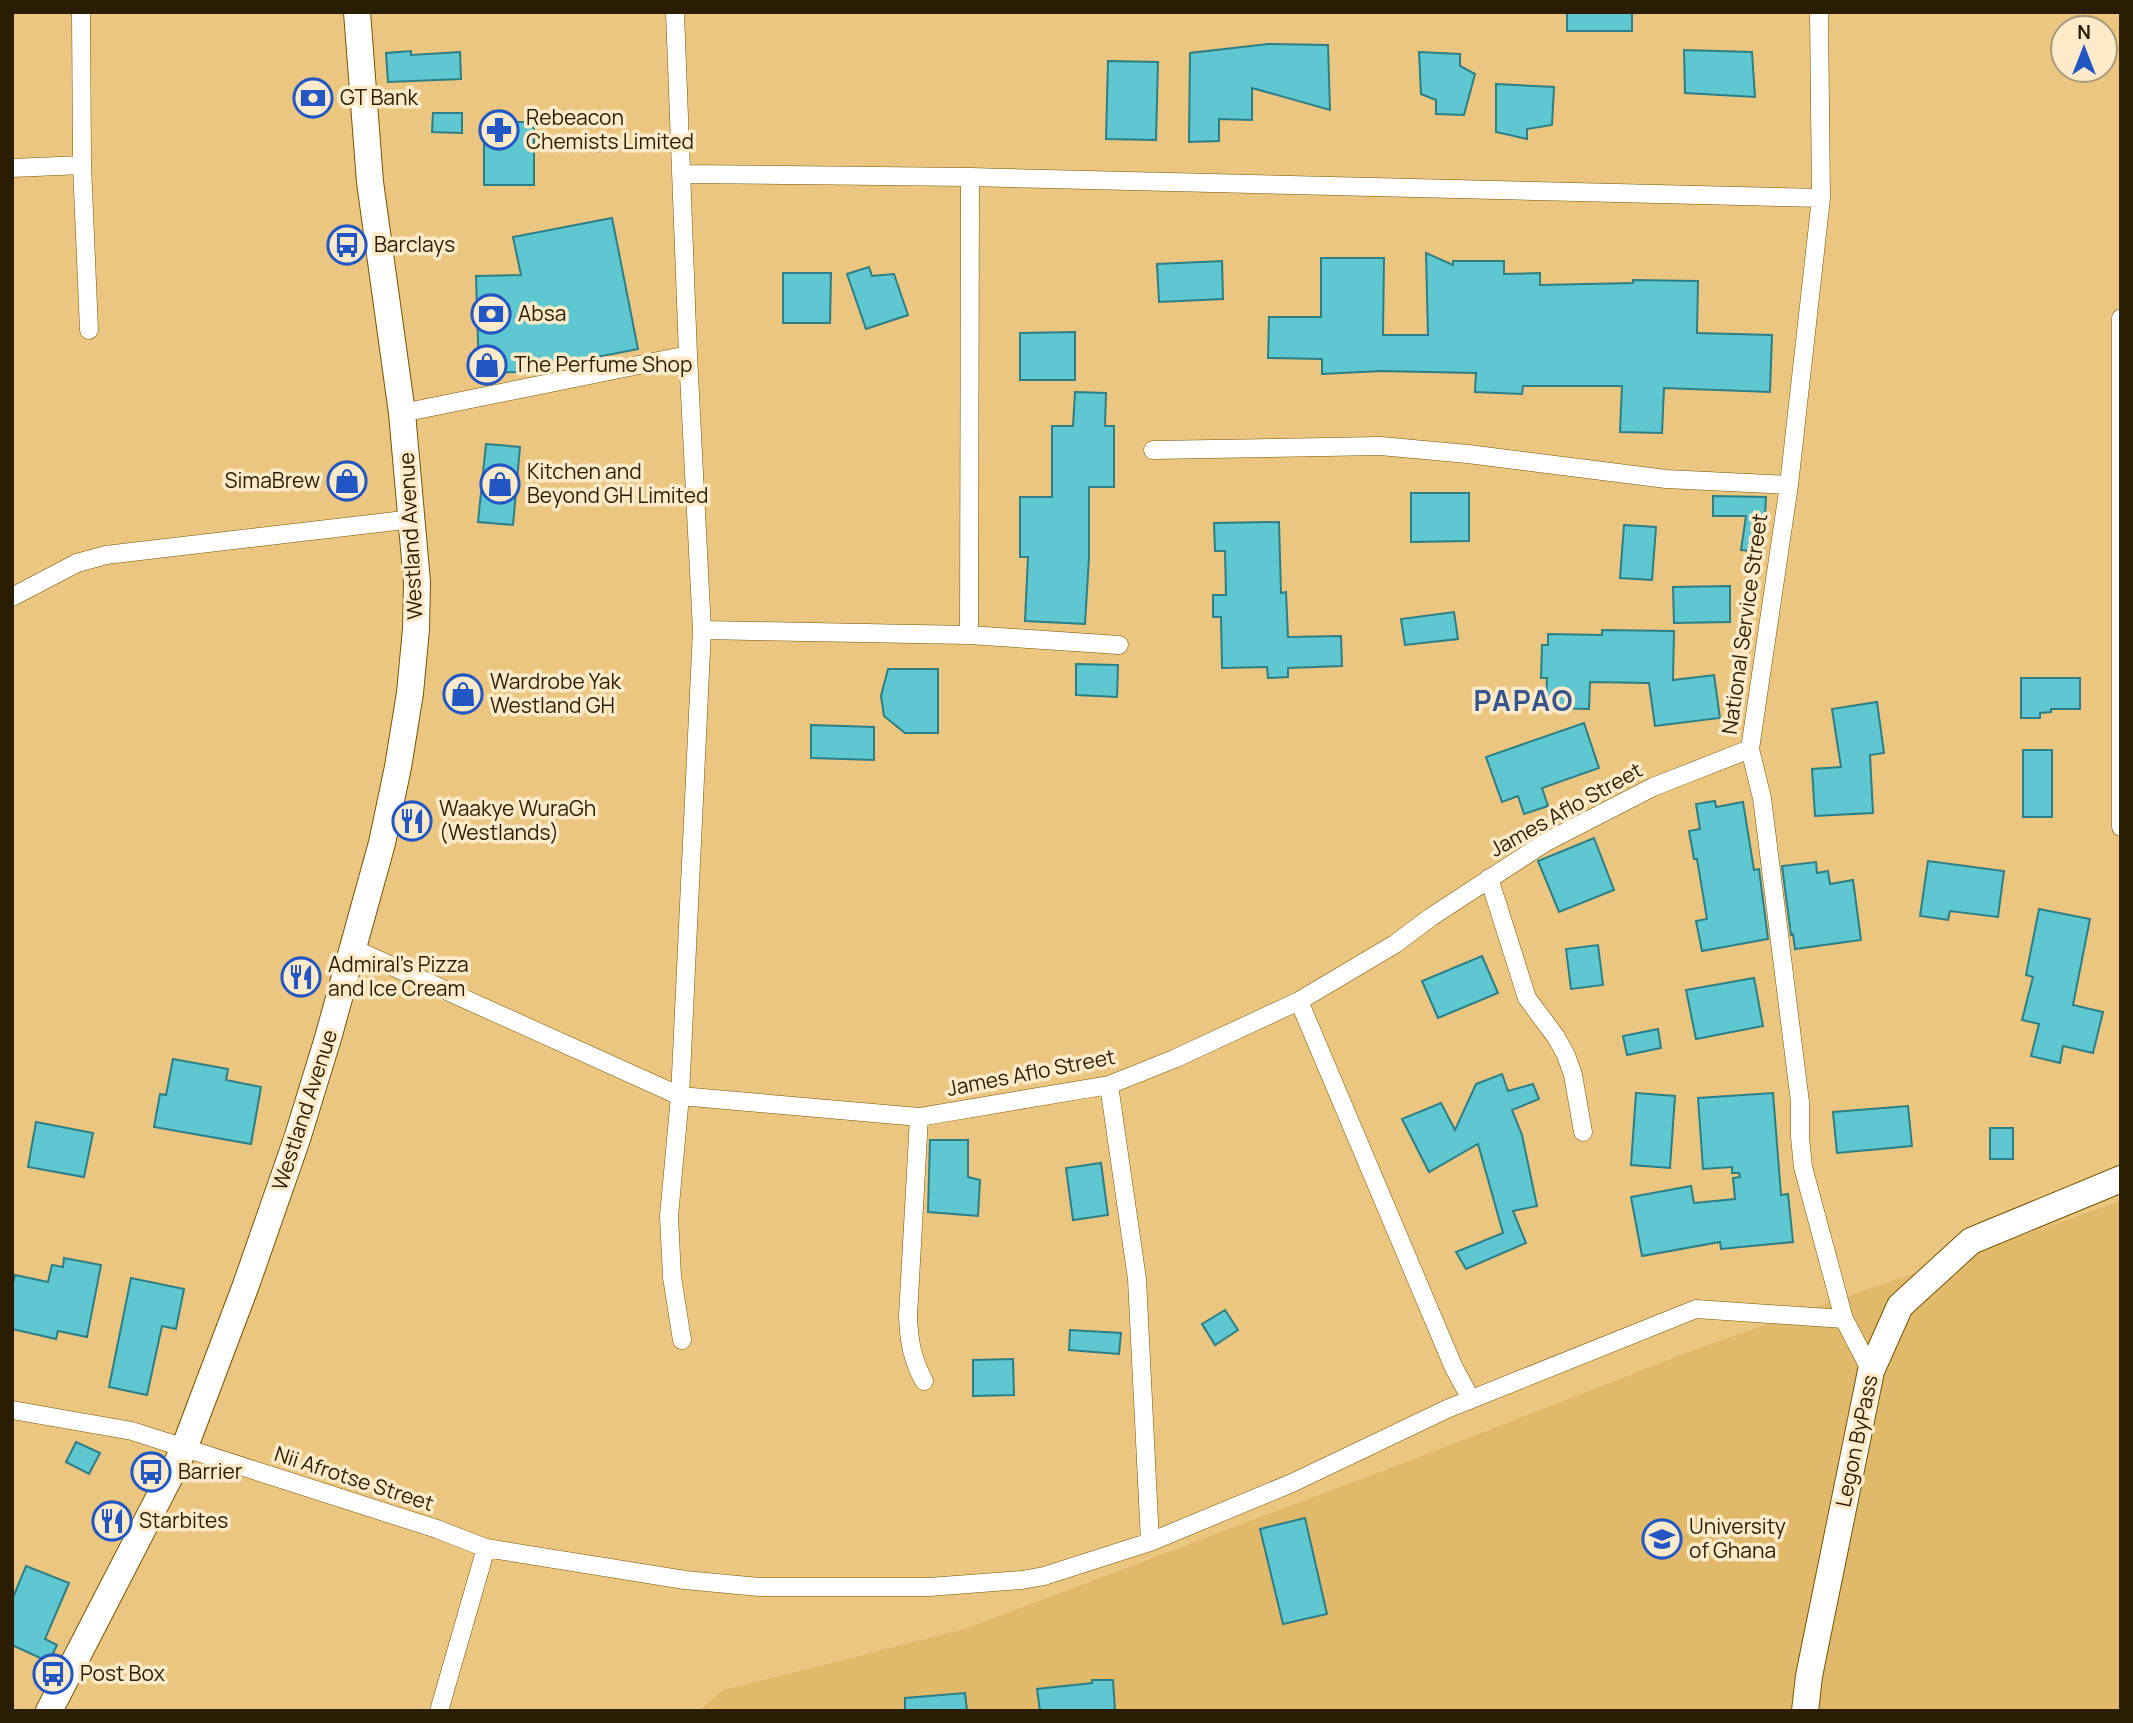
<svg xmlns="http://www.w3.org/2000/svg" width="2133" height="1723" viewBox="0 0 2133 1723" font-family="Manrope,sans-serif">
<rect width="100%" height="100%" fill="#ebc681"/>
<path fill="#e1b96b" d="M 2121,1201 L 2121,1711 L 699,1711 L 723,1690 L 965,1629 L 1440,1449 L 1699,1348 Z"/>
<path fill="#5fc7d0" stroke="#2d7e85" stroke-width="2" d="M 1567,12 L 1632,12 L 1632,31 L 1567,31 Z
M 1268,44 L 1328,45 L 1330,110 L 1252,88 L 1252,120 L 1219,119 L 1219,141 L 1189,142 L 1190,53 Z
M 1684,50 L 1752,52 L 1755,97 L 1685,93 Z
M 411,51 L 411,55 L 460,52 L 461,79 L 388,82 L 386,53 Z
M 1419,52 L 1460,54 L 1460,66 L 1475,74 L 1464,115 L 1436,114 L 1436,100 L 1421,94 Z
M 1108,61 L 1158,62 L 1156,140 L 1106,139 Z
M 1496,84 L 1554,87 L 1552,125 L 1527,129 L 1527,139 L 1496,132 Z
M 433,113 L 462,113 L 462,133 L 432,132 Z
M 484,122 L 534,122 L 534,185 L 484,185 Z
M 612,218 L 638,349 L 522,372 L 479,373 L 476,276 L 521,275 L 513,237 Z
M 1426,253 L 1453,265 L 1453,261 L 1504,261 L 1504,274 L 1540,273 L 1540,285 L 1633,283 L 1633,280 L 1698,281 L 1697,333 L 1772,335 L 1770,392 L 1664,388 L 1662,433 L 1620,432 L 1622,386 L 1523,386 L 1522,394 L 1475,392 L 1476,373 L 1381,371 L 1322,374 L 1322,359 L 1268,358 L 1269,317 L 1321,317 L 1321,258 L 1384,258 L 1383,335 L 1428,335 Z
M 1222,261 L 1223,299 L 1159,302 L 1157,264 Z
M 869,267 L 872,276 L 894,274 L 908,315 L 866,329 L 847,274 Z
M 783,273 L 831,273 L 830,323 L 783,323 Z
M 1075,332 L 1075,380 L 1020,380 L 1020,333 Z
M 1075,392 L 1106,393 L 1105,426 L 1114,426 L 1114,487 L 1089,487 L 1089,557 L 1085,624 L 1025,621 L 1028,557 L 1020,557 L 1020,497 L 1052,497 L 1052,426 L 1073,426 Z
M 486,444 L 520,447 L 513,525 L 478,522 Z
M 1411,493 L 1469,493 L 1469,541 L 1411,542 Z
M 1713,496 L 1766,497 L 1763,553 L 1741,550 L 1746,516 L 1713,516 Z
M 1279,522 L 1281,593 L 1286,592 L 1288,637 L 1341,636 L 1342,666 L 1288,668 L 1288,677 L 1268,678 L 1267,667 L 1222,668 L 1221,617 L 1213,617 L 1213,595 L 1226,595 L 1225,551 L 1215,551 L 1214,523 Z
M 1624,525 L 1656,527 L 1652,580 L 1620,578 Z
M 1730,586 L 1730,622 L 1674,623 L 1673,587 Z
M 1454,612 L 1458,639 L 1405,645 L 1401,619 Z
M 1602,630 L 1674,631 L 1673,680 L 1714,675 L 1720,718 L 1655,726 L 1649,683 L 1590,682 L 1589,709 L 1546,708 L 1547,678 L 1541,678 L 1542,645 L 1548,645 L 1548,634 L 1602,635 Z
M 1076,664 L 1118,665 L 1117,697 L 1076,695 Z
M 888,669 L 938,669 L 938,733 L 905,733 L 884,716 L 881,696 Z
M 2021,678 L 2080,678 L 2080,709 L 2051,709 L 2051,712 L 2040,713 L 2040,718 L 2021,718 Z
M 1877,702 L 1884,753 L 1870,755 L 1873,813 L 1815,816 L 1812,769 L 1841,767 L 1832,709 Z
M 1584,723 L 1599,768 L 1542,788 L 1548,806 L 1524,814 L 1518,796 L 1502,802 L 1486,757 Z
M 811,725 L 874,727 L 874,760 L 811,758 Z
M 2023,750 L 2052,750 L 2052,817 L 2023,817 Z
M 1715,801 L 1716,807 L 1743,802 L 1754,870 L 1759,869 L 1768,939 L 1702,951 L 1696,921 L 1707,919 L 1697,859 L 1694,859 L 1689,831 L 1700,829 L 1696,804 Z
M 1594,838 L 1614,890 L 1559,912 L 1538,861 Z
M 1928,861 L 2004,871 L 1998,917 L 1950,911 L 1948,920 L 1920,916 Z
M 1816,862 L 1817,873 L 1828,871 L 1830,884 L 1853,880 L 1861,940 L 1795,949 L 1793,934 L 1791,935 L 1782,866 Z
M 2039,909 L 2090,919 L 2073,1005 L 2103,1012 L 2093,1053 L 2063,1046 L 2060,1063 L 2031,1056 L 2039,1024 L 2022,1020 L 2033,977 L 2026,975 Z
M 1598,945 L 1603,985 L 1571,989 L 1566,949 Z
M 1482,956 L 1498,993 L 1438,1018 L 1422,981 Z
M 1754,978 L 1763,1026 L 1696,1039 L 1686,990 Z
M 1658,1029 L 1661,1048 L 1627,1055 L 1623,1036 Z
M 173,1059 L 228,1069 L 226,1080 L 261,1087 L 251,1144 L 154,1127 L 160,1094 L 166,1095 Z
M 1502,1074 L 1508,1091 L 1533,1084 L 1539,1099 L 1512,1110 L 1522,1135 L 1537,1206 L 1513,1211 L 1526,1243 L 1466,1269 L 1456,1252 L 1503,1233 L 1478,1144 L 1429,1172 L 1402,1119 L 1441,1103 L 1455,1130 L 1476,1084 Z
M 1636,1093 L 1675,1096 L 1670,1168 L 1631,1165 Z
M 1773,1093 L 1781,1195 L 1788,1194 L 1793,1242 L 1721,1249 L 1720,1242 L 1642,1256 L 1631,1197 L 1691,1186 L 1694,1203 L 1735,1199 L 1733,1178 L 1740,1177 L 1739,1173 L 1732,1173 L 1732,1167 L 1703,1169 L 1698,1098 Z
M 1908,1106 L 1912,1146 L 1837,1153 L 1833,1112 Z
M 36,1122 L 93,1133 L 84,1177 L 28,1167 Z
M 1990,1128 L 2013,1128 L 2013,1159 L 1990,1159 Z
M 930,1140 L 968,1140 L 968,1177 L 980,1180 L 978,1216 L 928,1212 Z
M 1101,1163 L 1108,1215 L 1073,1220 L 1066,1168 Z
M 64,1258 L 101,1265 L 87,1337 L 58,1331 L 56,1339 L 12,1329 L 12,1286 L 15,1275 L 48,1282 L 52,1265 L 63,1267 Z
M 131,1278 L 184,1289 L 176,1329 L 162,1326 L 147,1395 L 109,1387 Z
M 1225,1310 L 1238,1330 L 1215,1345 L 1202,1324 Z
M 1070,1330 L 1121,1333 L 1119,1354 L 1069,1350 Z
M 1013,1359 L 1014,1395 L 973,1396 L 973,1360 Z
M 76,1442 L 100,1453 L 89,1474 L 66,1462 Z
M 1305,1518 L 1327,1614 L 1283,1624 L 1260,1529 Z
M 26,1566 L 69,1583 L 45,1639 L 57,1645 L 49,1662 L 12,1645 L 12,1600 Z
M 1092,1680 L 1113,1680 L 1115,1711 L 1040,1711 L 1037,1689 L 1092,1683 Z
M 965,1693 L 967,1711 L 905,1711 L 905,1698 Z"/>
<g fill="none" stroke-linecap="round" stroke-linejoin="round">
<g stroke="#765500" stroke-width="19">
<path id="street" d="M 81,12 L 82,165 L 89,330
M 675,12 L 688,355 L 702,630 L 680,1096 L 669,1216 L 672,1277 L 682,1340
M 1819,12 L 1821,198 L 1789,485 L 1750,749 L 1762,798 L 1800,1102 L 1800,1137 L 1803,1167 L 1844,1319 L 1871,1371
M 12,168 L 82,165
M 681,174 L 970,177 L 1821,198
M 2121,318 L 2121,827
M 402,413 L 688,355
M 1153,450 L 1380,446 L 1468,454 L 1666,479 L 1789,485
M 12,597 L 77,563 L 106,555 L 413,519
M 702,630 L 969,635 L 1119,645
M 969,635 L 970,177
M 1489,878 L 1527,998 L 1556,1037 L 1566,1055 L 1573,1075 L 1583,1132
M 354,949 L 680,1096 L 919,1117 L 1109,1085 L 1174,1059 L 1299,1001 L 1395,944 L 1431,917 L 1546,842 L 1653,787 L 1750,749
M 1299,1001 L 1454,1368 L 1471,1399
M 1109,1085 L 1137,1279 L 1150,1542
M 919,1117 L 908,1316 C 909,1341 912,1359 924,1381
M 12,1410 L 132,1431 L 437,1529 L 486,1548 L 685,1580 L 759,1587 L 929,1587 L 1022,1580 L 1044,1576 L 1150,1542 L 1292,1483 L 1447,1409 L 1696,1309 L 1844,1319
M 439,1711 L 486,1548"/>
</g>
<g stroke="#765500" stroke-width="28">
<path id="secondary" d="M 49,1711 L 184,1449 L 246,1285 L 297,1139 L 328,1038 L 382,843 L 398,767 L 410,693 L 416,629 L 417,582 L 402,413 L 370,182 L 357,12
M 1805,1711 L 1809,1676 L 1871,1371 L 1900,1306 L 1971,1241 L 2121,1179"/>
</g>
<use href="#street" stroke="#fff" stroke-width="18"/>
<use href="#secondary" stroke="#fff" stroke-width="26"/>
</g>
<defs>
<g id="bank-ring" transform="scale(2.0125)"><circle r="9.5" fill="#fdeac9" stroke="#2256c4" stroke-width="1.5"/><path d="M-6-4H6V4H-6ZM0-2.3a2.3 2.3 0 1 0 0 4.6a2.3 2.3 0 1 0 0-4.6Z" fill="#2256c4"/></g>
<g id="pharmacy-ring" transform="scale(2.0125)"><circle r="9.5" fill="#fdeac9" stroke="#2256c4" stroke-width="1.5"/><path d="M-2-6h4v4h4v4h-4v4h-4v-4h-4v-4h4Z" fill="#2256c4"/></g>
<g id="bus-ring" transform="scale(2.0125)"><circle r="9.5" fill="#fdeac9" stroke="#2256c4" stroke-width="1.5"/><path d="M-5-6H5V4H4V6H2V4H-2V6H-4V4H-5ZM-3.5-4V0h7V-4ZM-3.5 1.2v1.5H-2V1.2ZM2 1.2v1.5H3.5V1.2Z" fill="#2256c4"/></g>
<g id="shop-ring" transform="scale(2.0125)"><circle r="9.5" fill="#fdeac9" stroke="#2256c4" stroke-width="1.5"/><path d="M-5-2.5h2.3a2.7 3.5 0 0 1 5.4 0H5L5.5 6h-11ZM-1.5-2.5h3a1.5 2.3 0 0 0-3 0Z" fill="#2256c4"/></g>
<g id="restaurant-ring" transform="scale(2.0125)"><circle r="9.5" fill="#fdeac9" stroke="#2256c4" stroke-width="1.5"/><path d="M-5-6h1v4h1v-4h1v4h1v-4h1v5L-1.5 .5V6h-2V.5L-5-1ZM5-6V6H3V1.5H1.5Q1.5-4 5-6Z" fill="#2256c4"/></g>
<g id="university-ring" transform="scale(2.0125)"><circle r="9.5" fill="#fdeac9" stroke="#2256c4" stroke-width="1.5"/><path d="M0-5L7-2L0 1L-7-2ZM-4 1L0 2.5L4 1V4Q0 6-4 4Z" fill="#2256c4"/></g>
</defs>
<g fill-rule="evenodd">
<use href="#bank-ring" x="313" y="98"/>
<use href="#pharmacy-ring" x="499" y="130"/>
<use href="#bus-ring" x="347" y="245"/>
<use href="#bank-ring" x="491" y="314"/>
<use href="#shop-ring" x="487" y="365"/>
<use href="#shop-ring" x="347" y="481"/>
<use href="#shop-ring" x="500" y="484"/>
<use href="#shop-ring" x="463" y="694"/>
<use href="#restaurant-ring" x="412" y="821"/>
<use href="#restaurant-ring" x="301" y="977"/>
<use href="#bus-ring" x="151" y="1472"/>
<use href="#restaurant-ring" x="112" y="1521"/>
<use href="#university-ring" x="1662" y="1539"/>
<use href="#bus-ring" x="53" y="1674"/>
</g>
<g text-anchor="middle" stroke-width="7" stroke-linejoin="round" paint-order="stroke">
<g font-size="21" fill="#2b1d01" stroke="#fdeac9" text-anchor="start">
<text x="340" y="105">GT Bank</text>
<text x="526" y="125">Rebeacon<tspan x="526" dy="24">Chemists Limited</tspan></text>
<text x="374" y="252">Barclays</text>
<text x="518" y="321">Absa</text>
<text x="514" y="372">The Perfume Shop</text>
<text x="527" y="479">Kitchen and<tspan x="527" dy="24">Beyond GH Limited</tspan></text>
<text x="320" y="488" text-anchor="end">SimaBrew</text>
<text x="490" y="689">Wardrobe Yak<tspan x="490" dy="24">Westland GH</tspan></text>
<text x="439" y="816">Waakye WuraGh<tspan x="439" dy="24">(Westlands)</tspan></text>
<text x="328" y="972">Admiral’s Pizza<tspan x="328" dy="24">and Ice Cream</tspan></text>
<text x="178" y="1479">Barrier</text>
<text x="139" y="1528">Starbites</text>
<text x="1689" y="1534">University<tspan x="1689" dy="24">of Ghana</tspan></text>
<text x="80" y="1681">Post Box</text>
</g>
<g font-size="21" fill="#2b1d01" stroke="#fdeac9">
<text transform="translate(411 536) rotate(-93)" y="7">Westland Avenue</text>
<text transform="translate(1745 624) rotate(-82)" y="7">National Service Street</text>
<text transform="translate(1566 810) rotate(-29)" y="7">James Aflo Street</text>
<text transform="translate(1031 1073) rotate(-11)" y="7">James Aflo Street</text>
<text transform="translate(305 1110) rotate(-72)" y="7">Westland Avenue</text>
<text transform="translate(1857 1441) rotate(-78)" y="7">Legon ByPass</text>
<text transform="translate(354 1479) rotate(18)" y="7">Nii Afrotse Street</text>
</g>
<g font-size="28" font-weight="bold" letter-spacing="2" fill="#37548d" stroke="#fdeac9">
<text x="1524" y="711">PAPAO</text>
</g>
</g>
<rect width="2133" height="1723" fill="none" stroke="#2b1d01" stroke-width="28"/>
<g transform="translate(2084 49)"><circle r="33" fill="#fdeac9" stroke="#a99879" stroke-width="2"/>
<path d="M0-5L12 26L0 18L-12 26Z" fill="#2256c4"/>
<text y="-10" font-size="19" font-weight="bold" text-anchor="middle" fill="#2b1d01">N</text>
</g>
</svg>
